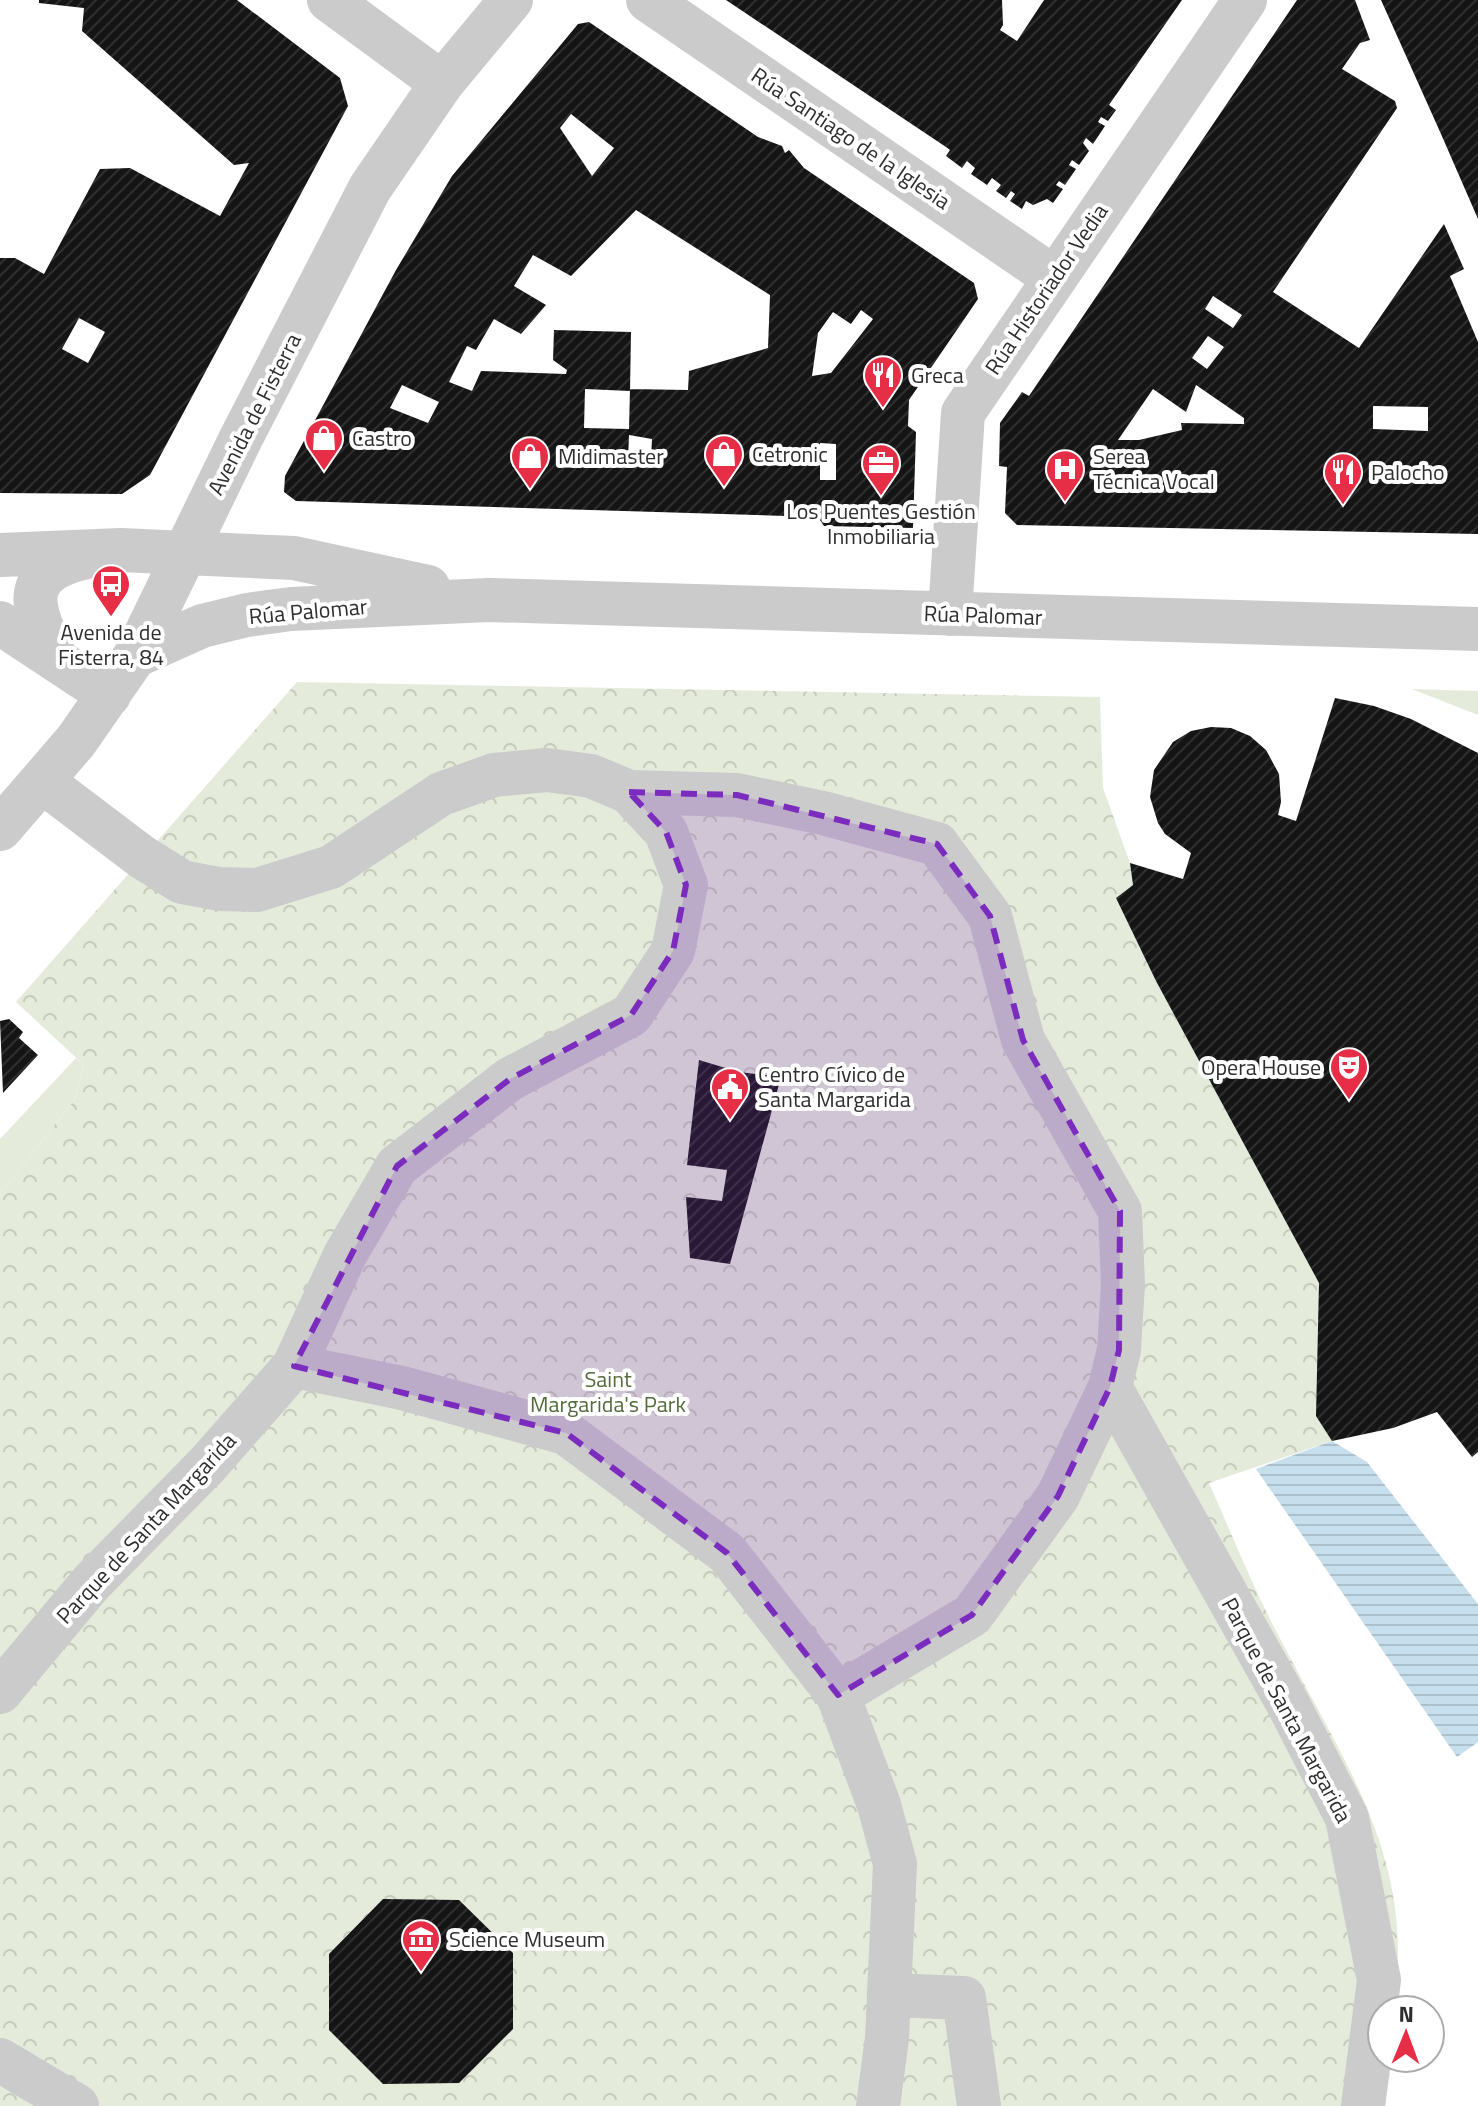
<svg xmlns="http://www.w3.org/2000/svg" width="1478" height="2106" viewBox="0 0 1478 2106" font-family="'Titillium Web',sans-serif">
<defs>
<pattern id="forest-crowns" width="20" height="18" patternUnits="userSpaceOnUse" patternTransform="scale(2)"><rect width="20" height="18" fill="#e5ebdb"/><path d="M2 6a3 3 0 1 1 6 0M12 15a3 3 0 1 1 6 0" fill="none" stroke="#c5cabc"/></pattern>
<pattern id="water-rules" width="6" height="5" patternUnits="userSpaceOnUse" patternTransform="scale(2)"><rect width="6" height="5" fill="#c7dfec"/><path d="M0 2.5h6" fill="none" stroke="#abc0cb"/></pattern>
<pattern id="building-hatch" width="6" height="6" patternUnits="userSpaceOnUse" patternTransform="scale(2)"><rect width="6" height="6" fill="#151515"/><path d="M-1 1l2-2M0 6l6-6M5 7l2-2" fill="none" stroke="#2f2f2f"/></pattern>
</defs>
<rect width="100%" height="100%" fill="#fff"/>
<path fill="#e5ebdb" d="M 1412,689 L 1478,691 L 1478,715 Z
M 76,1058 L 84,1065 L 75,1099 L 0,1194 L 0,1139 Z"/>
<path fill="url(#forest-crowns)" d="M 297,682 L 1100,697 L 1103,788 L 1130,863 L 1133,885 L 1116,898 L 1156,981 L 1319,1283 L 1332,1441 L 1209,1483 C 1230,1530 1249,1578 1272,1623 C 1349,1775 1434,1877 1382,2058 L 1392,2058 L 1385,2106 L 0,2106 L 0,1194 L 75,1099 L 84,1065 L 16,1002 Z"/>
<path fill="url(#water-rules)" d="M 1332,1441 L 1367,1462 L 1478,1604 L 1478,1742 L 1457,1757 L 1256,1469 Z"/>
<path fill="url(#building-hatch)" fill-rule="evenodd" d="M 39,0 L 237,0 L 340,78 L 348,106 L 150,475 L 122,494 L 0,493 L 0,258 L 15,258 L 44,274 L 100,169 L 130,168 L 220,216 L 249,163 L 234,165 L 82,31 L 84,8 L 39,3 ZM 79,318 L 105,332 L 88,363 L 62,349 Z
M 726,0 L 1002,0 L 1003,25 L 1000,30 L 1017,41 L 1044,0 L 1182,0 L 1109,105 L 1116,110 L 1108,121 L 1101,117 L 1098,122 L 1105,126 L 1093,144 L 1086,138 L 1083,143 L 1089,151 L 1079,165 L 1072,160 L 1069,165 L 1076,169 L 1065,185 L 1059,181 L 1056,185 L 1063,189 L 1053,203 L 1047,199 L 1033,205 L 1026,201 L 1022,209 L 1010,201 L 1015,194 L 1011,191 L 1006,198 L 996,191 L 1001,185 L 992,178 L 987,185 L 971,174 L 975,168 L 967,161 L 962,168 L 946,156 L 950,150 L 946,147 Z
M 1297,0 L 1355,0 L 1370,40 L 1360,43 L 1342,69 L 1395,101 L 1397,108 L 1273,292 L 1359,348 L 1444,224 L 1464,269 L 1450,276 L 1478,342 L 1478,534 L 1017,525 L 1005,513 L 1007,467 L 999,466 L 1000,423 L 1022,392 L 1029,396 ZM 1213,296 L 1242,315 L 1233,328 L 1205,309 ZM 1208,336 L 1224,347 L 1207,369 L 1192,358 ZM 1196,385 L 1244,418 L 1244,424 L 1181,423 L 1182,430 L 1139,440 L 1118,440 L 1153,389 L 1186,412 ZM 1373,406 L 1428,407 L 1428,431 L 1373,429 Z
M 1381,0 L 1478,0 L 1478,219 L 1441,134 Z
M 589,22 L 758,137 L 782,146 L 785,153 L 789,150 L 804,168 L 974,283 L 978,299 L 909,400 L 908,426 L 916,432 L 913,528 L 824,526 L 818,517 L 296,501 L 284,492 L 285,476 L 396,270 L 452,176 L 578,24 ZM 571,114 L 614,148 L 592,176 L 560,128 ZM 636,210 L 770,295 L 768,348 L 689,371 L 688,390 L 630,389 L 629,429 L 584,428 L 585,389 L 630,391 L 631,332 L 554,330 L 553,360 L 567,370 L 566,374 L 481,371 L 472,391 L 449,382 L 467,346 L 476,350 L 494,319 L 521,334 L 546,305 L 514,286 L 533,255 L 571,276 ZM 861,310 L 873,319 L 831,373 L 812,376 L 818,333 L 833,312 L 851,324 ZM 402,385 L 439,402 L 428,423 L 390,408 ZM 629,435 L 652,439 L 651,458 L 628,461 ZM 820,443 L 836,444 L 836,480 L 820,480 Z
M 1335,698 L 1374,706 L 1411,719 L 1478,753 L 1478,1452 L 1472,1457 L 1437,1412 L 1393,1428 L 1332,1441 L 1316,1416 L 1319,1283 L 1156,981 L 1116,898 L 1133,885 L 1130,863 L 1183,879 L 1191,853 L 1165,834 L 1158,823 L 1150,797 L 1154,770 L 1173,742 L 1191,731 L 1211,727 L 1231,728 L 1250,736 L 1266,750 L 1279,774 L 1281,802 L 1278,815 L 1296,821 Z
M 9,1019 L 23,1032 L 19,1038 L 38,1055 L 3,1093 L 0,1021 Z
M 699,1060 L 739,1072 L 781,1077 L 730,1264 L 690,1258 L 686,1197 L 722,1201 L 727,1170 L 687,1165 Z
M 383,1899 L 459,1900 L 513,1953 L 513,2029 L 459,2083 L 383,2084 L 329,2030 L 329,1954 Z"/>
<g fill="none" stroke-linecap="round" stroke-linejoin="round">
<path stroke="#cbcbcb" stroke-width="44" d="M 329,0 L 442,83
M 648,0 L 1053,277
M 0,555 L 121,550 L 294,558 L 428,587
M 950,614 L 963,413 L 1245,0
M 0,623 L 109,695
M 135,656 L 202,626 L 247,615 L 291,609 L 489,600 L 1478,629
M 56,658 C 29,606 19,572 87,557
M 629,792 L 737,795 L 823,813 L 937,844 L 990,916 L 1023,1040 L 1120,1211 L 1123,1284 L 1119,1350 L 1110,1387 L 1287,1702 L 1347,1818 L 1379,1980 L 1363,2106
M 0,829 L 76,741 L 135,656 L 241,438 L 370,188 L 442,83 L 511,0
M 294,1366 L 402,1388 L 566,1433 L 727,1553 L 838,1695 L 879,1805 L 895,1864 L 887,2038 L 878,2106
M 0,1692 L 91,1583 L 207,1465 L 294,1366 L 345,1255 L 397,1166 L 510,1079 L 631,1015 L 673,951 L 686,885 L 666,832 L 629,792 L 591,776 L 547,770 L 494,775 L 441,794 L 331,867 L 257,890 L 219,889 L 182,882 L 142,857 L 43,782
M 838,1695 L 972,1615 L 1058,1496 L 1110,1387
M 890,1995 L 964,1998 L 979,2106
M 0,2060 L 77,2106"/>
</g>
<path fill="#7b2cbf" fill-opacity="0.2" stroke="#7b2cbf" stroke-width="6" stroke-dasharray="16 10" stroke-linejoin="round" d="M 629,792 L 737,795 L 937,844 L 990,916 L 1023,1040 L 1120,1211 L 1119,1350 L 1110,1387 L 1058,1496 L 972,1615 L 838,1695 L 727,1553 L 566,1433 L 294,1366 L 397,1166 L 510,1079 L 631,1015 L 673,951 L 686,885 L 666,832 Z"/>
<defs>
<g id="restaurant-pin" transform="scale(2)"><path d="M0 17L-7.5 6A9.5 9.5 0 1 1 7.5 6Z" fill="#e62e46" stroke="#fff"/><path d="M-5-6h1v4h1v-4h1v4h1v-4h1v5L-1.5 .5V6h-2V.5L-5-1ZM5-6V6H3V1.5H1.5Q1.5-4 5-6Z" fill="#fff"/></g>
<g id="shop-pin" transform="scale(2)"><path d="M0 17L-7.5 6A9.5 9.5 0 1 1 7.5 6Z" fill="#e62e46" stroke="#fff"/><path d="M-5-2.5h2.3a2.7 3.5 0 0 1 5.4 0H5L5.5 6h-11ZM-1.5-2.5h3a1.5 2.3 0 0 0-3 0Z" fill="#fff"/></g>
<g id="office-pin" transform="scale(2)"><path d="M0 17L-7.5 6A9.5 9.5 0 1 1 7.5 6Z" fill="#e62e46" stroke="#fff"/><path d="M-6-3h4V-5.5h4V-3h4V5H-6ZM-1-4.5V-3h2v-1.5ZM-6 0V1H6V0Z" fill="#fff"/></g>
<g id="hospital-pin" transform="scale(2)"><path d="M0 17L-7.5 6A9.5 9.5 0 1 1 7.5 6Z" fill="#e62e46" stroke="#fff"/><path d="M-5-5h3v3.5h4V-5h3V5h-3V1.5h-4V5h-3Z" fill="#fff"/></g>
<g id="bus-pin" transform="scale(2)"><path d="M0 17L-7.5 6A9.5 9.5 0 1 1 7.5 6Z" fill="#e62e46" stroke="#fff"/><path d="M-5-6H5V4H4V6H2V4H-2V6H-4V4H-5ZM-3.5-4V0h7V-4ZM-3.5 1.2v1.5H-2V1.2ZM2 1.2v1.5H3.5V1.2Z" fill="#fff"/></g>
<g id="theatre-pin" transform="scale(2)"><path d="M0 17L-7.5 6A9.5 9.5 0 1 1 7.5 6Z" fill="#e62e46" stroke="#fff"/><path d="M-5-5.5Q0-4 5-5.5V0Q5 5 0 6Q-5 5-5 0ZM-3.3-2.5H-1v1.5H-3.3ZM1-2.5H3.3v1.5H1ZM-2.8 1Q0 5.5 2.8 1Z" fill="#fff"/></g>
<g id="civic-pin" transform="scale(2)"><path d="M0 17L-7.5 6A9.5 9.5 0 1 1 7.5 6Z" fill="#e62e46" stroke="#fff"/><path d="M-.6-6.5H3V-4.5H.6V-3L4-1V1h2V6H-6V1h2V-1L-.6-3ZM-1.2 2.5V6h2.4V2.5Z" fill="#fff"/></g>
<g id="museum-pin" transform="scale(2)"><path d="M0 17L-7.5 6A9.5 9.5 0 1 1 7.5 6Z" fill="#e62e46" stroke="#fff"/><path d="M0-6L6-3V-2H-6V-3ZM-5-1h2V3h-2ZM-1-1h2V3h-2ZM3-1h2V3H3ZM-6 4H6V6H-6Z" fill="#fff"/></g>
</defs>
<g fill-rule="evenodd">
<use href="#restaurant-pin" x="883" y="375"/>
<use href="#shop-pin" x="324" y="438"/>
<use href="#shop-pin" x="724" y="454"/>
<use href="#shop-pin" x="530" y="456"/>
<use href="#office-pin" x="881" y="463"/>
<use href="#hospital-pin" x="1065" y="469"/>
<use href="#restaurant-pin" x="1343" y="472"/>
<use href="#bus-pin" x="111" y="584"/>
<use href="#theatre-pin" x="1349" y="1067"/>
<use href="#civic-pin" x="730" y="1087"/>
<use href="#museum-pin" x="421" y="1939"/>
</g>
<g text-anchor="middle" stroke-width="8" stroke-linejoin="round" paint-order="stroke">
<g font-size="22" fill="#2e2e2e" stroke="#fff">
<text transform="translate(851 138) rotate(34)" y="8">Rúa Santiago de la Iglesia</text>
<text transform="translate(1046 289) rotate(-56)" y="8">Rúa Historiador Vedia</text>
<text transform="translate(254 414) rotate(-63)" y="8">Avenida de Fisterra</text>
<text transform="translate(308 611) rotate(-5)" y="8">Rúa Palomar</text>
<text transform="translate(983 615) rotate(2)" y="8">Rúa Palomar</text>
<text transform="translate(146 1528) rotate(-47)" y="8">Parque de Santa Margarida</text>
<text transform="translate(1287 1710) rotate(62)" y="8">Parque de Santa Margarida</text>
</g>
<g font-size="22" fill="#2e2e2e" stroke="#fff" text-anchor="start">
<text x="911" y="383">Greca</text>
<text x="352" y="446">Castro</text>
<text x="752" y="462">Cetronic</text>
<text x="558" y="464">Midimaster</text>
<text x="1093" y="464">Serea<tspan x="1093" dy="25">Técnica Vocal</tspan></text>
<text x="1371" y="480">Palocho</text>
<text x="881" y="519" text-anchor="middle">Los Puentes Gestión<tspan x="881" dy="25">Inmobiliaria</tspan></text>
<text x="111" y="640" text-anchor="middle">Avenida de<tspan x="111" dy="25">Fisterra, 84</tspan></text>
<text x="1321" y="1075" text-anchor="end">Opera House</text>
<text x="758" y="1082">Centro Cívico de<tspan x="758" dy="25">Santa Margarida</tspan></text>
<text x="449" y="1947">Science Museum</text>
</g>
<g font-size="22" fill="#536a3b" stroke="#fff">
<text x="608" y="1387">Saint<tspan x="608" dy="25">Margarida's Park</tspan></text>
</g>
</g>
<g transform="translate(1406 2034) rotate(1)"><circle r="38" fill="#ffffff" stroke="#ababab" stroke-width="2"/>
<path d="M0-6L14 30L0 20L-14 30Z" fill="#e62e46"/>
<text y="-12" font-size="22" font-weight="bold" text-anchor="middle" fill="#2e2e2e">N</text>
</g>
</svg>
